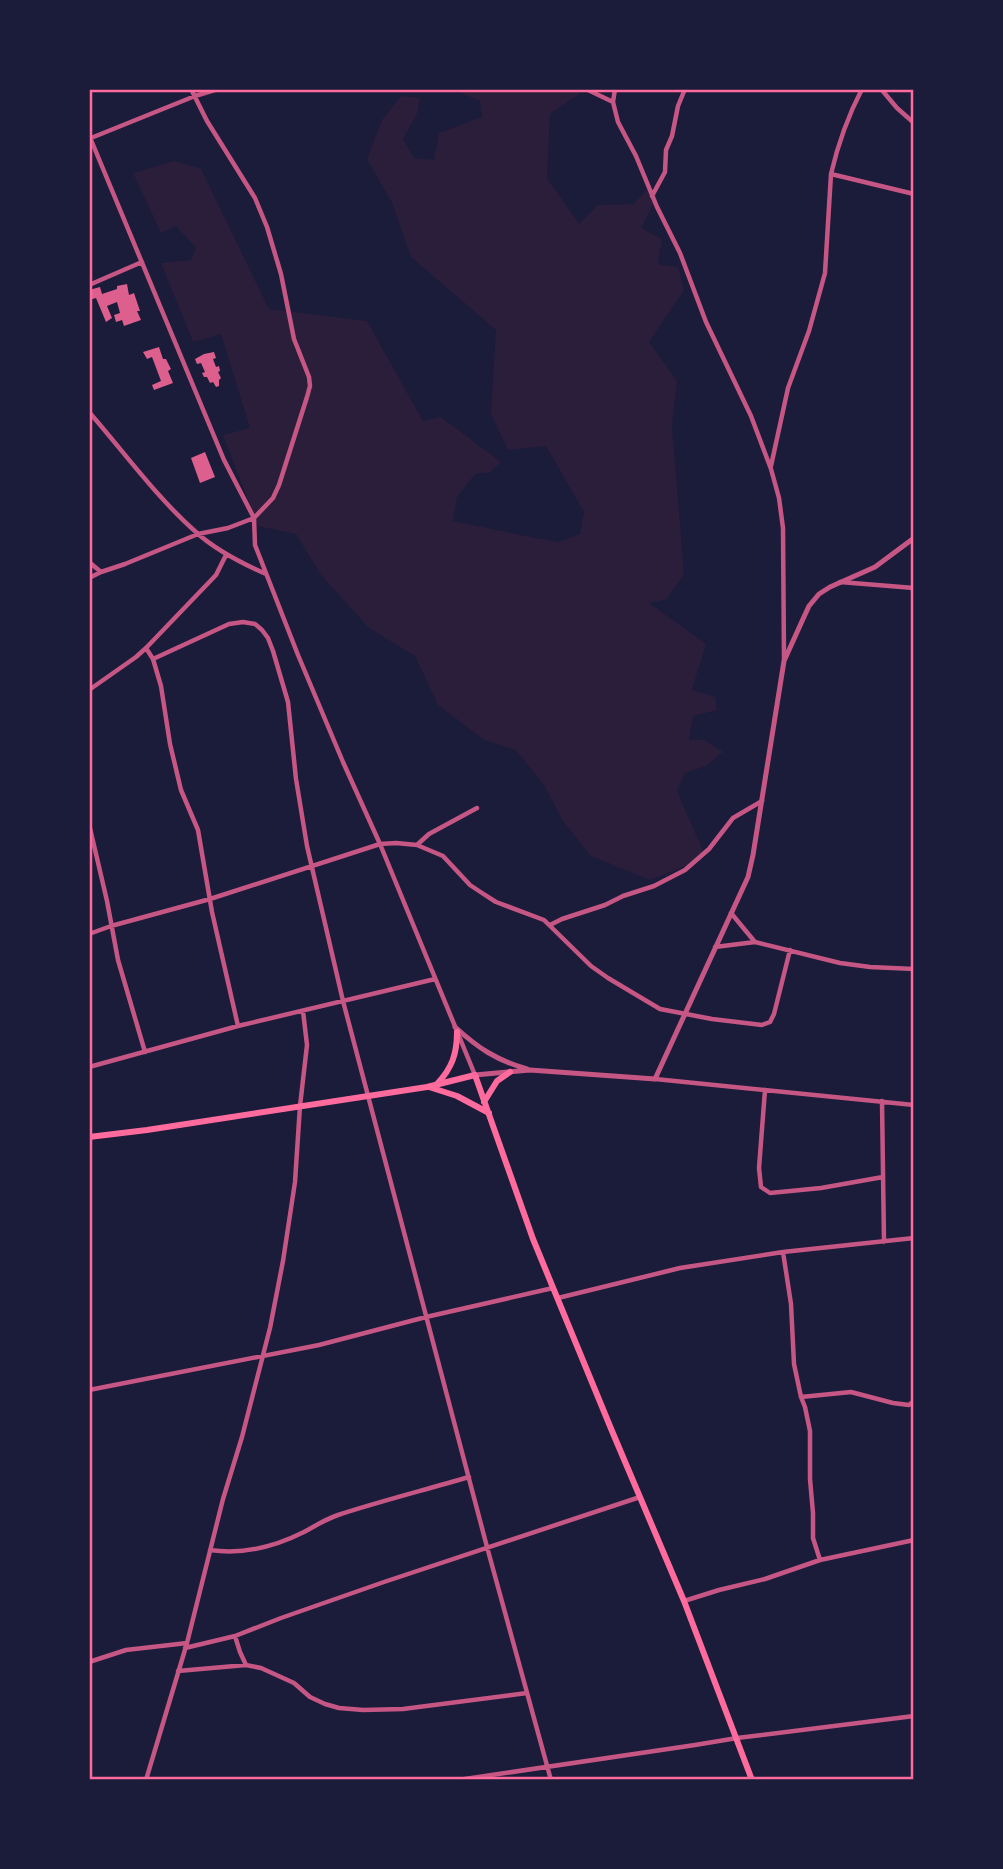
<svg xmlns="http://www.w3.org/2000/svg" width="1003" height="1869" viewBox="0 0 1003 1869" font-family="'DejaVu Sans',sans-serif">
<rect width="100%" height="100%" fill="#1b1b3a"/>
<path fill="#2a1e3b" d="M 452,89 L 578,89 L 579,94 L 550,114 L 547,178 L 579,224 L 598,205 L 634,204 L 649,187 L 657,197 L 641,228 L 662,239 L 658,264 L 678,267 L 684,290 L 649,342 L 677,381 L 672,426 L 684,574 L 667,599 L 649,603 L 706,644 L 692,690 L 715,697 L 717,710 L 693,716 L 689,740 L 705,740 L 723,752 L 706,766 L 685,773 L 677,791 L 705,855 L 686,866 L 650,880 L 591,856 L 563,821 L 544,785 L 516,750 L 484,740 L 438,705 L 415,656 L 369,628 L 321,575 L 296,534 L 258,526 L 223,435 L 250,428 L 221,334 L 193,342 L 161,263 L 191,260 L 196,248 L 176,226 L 161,233 L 133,173 L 174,161 L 201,169 L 269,309 L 367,321 L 423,421 L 441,417 L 501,462 L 490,472 L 475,474 L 457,497 L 453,521 L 530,537 L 559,542 L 580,534 L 584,512 L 546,446 L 508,450 L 491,414 L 496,330 L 411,257 L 392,203 L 367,159 L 382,120 L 401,96 L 420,98 L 417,114 L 403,139 L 414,158 L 434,160 L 439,133 L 482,117 L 480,101 Z"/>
<path fill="#dd5f8e" d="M 127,284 L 129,295 L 134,293 L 140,311 L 137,311 L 141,320 L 124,326 L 122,320 L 116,322 L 114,315 L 120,313 L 117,302 L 107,306 L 112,318 L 106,322 L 96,298 L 89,300 L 89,290 L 100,287 L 102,294 L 117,289 L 117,286 Z
M 159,347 L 163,359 L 166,359 L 171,369 L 168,371 L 173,383 L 154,390 L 152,385 L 161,381 L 152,357 L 147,359 L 143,352 Z
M 214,352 L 216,358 L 213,359 L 216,367 L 219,366 L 220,371 L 218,372 L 221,378 L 219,380 L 219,386 L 216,387 L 213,382 L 210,383 L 207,377 L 204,377 L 202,373 L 205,372 L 201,363 L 197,364 L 195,359 L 204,354 Z
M 205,452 L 215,477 L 200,483 L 191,458 Z"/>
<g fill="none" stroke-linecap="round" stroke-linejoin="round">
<path stroke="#c65784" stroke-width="4.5" d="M 586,89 L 613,102
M 615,89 L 613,102 L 618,122 L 636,156 L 657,207 L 680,253 L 706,322 L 751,416 L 771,469 L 779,498 L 783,528 L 784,660
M 881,89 L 897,108 L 914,123
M 89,135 L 224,460 L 254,518 L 255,545 L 298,655 L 343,762 L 380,844 L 475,1075
M 91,138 L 195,96 L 218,89
M 831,174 L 914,194
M 652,196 L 665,172 L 666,150 L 672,136 L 678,106 L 685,89
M 89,285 L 142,262
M 89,412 C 124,452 157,498 197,533 C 217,551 241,563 266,574
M 771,466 L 788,388 L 809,331 L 825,273 L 831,174 C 838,144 848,116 862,89
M 89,562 L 101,572
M 89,578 L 101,572 L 125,564 L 198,534 L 228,528 L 254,518 L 273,498 L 279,485 L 307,397 L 310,386 L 309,377 L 294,339 L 281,274 L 267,227 L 255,198 L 207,121 L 191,89
M 840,582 L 914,588
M 146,648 L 153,659 L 229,624 L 243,622 L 255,624 L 262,630 L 268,638 L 273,651 L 288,702 L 296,779 L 307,846 L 343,1001 L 487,1547 L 551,1780
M 153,659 L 161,686 L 170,744 L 181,790 L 198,830 L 212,912 L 238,1026
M 89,690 L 136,657 L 146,648 L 216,575 L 226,555
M 89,824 L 107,901 L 118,960 L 145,1052
M 418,844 L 429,834 L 477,808
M 731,913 L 755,942
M 550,925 L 562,919 L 605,905 L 623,896 L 654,886 L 685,870 L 709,849 L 733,818 L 762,801
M 89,934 L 111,926 L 210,899 L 380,844 L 396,843 L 417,845 L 443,856 L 470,885 L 482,893 L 496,902 L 544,920 L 591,966 L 608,978 L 660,1009 L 712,1019 L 762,1025 L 770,1022 L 774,1014 L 790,950
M 715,947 L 755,942 L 840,963 L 870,967 L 914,969
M 89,1067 L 238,1026 L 435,979
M 655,1079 L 914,1105
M 765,1090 L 759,1168 L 761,1187 L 770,1193 L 821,1188 L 883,1177
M 882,1101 L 884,1242
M 783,1252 L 791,1304 L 794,1364 L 801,1397 L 805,1407 L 810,1431 L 810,1479 L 813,1513 L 813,1538 L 820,1560
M 558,1298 L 680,1268 L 783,1252 L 914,1238
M 89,1390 L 319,1345 L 426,1317 L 553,1288
M 801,1397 L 851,1392 L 893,1403 L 909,1405 L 914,1401
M 210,1550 C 243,1555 274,1547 304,1532 C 315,1526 326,1519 338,1515 C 381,1501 425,1490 469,1477
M 684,1601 L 719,1590 L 765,1579 L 820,1560 L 914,1540
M 235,1636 L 240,1652 L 246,1665
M 185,1648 L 235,1636 L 281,1618 L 384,1582 L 640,1497
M 89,1662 L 126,1650 L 187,1643
M 178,1671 L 246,1665 L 261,1668 L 294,1683 L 310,1697 L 325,1704 L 339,1708 L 363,1710 L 403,1709 L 527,1693
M 146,1780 L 187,1643 L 223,1499 L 242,1437 L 270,1328 L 283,1261 L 295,1182 L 300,1106 L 307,1045 L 303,1011
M 458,1780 L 695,1745 L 737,1738 L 914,1716"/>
<path stroke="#c65784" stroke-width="5" d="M 455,1027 C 478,1048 496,1060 527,1069
M 475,1075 L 530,1070 L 655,1079 L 748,877 L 753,855 L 784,661 L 803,619 L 809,606 L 819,594 L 830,587 L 875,567 L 914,538"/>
<path stroke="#ff6b9d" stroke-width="6" d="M 437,1084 C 452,1068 457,1054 457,1032
M 429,1087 L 457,1096 L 489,1113
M 484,1102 L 497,1081 L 510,1072
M 89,1137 L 147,1130 L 427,1087 L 475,1075 L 533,1239 L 612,1431 L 684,1601 L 752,1780"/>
</g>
<rect width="1003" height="1869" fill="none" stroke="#1b1b3a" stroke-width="182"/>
<rect x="91" y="91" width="821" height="1687" fill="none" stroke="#ff6b9d" stroke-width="2.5"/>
</svg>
